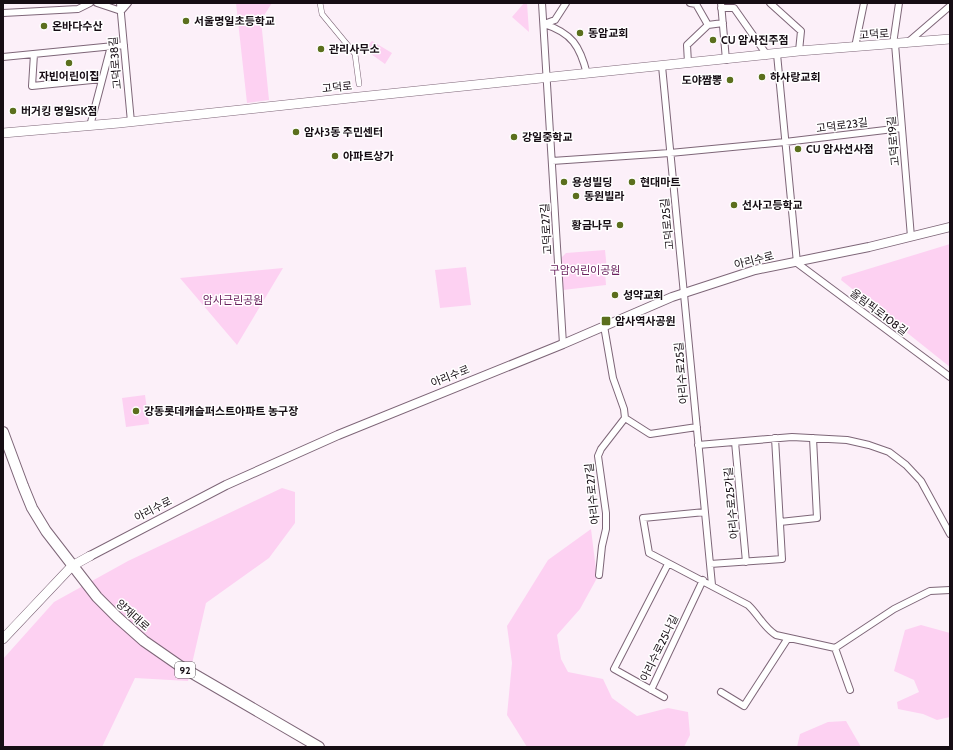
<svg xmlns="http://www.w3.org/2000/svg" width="953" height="750" viewBox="0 0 953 750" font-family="Cabin,'Noto Sans KR',sans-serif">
<rect width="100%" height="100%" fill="#fcf0f9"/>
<path fill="#fdd1f2" d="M 236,3 L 272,3 L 261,20 L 269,100 L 247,103 Z
M 524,3 L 527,3 L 529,32 L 512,17 Z
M 372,41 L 392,53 L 385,64 L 364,49 Z
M 950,244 L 950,367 L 841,280 L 842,277 Z
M 605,250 L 607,270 L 605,272 L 606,285 L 563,290 L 562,257 L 566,253 Z
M 466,267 L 471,305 L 440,308 L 435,270 Z
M 283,268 L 237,345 L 180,278 Z
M 145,395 L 149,424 L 126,427 L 122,398 Z
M 282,488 L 295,492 L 295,523 L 269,558 L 206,603 L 188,681 L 135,678 L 102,747 L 3,747 L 3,659 L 54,602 L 128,561 Z
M 591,529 L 597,578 L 580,609 L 557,635 L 561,659 L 568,672 L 603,679 L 612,698 L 637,716 L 668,708 L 688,712 L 690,735 L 684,747 L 527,747 L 507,715 L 512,663 L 507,626 L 548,560 Z
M 921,625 L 950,633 L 950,717 L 937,720 L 923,714 L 898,709 L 897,702 L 919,692 L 914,680 L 894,671 L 905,630 Z
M 846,721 L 861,747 L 797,747 L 800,734 L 828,722 Z"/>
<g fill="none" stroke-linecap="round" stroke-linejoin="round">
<g stroke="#7e6678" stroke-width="6">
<path id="pedestrian" d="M 320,3 L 322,14 L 355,54 L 359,84"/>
</g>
<g stroke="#7e6678" stroke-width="8">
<path id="minor" d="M 97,3 L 121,11 L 128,3
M 120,3 L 131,122
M 542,3 L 563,344
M 690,3 L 696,4 L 708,25
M 721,3 L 726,60
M 770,3 L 801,31 L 799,51
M 721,8 L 734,8 L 767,55
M 3,13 L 78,9 L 90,3
M 544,24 C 572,33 580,46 587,74
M 544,24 L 555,20 L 566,3
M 907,43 L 950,6
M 893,44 L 899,3
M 895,44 L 911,237
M 855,47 L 864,3
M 34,54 L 32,86 L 102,79
M 777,54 L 797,263 L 950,377
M 3,57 L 124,45
M 688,63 L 687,45 L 708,25 L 723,23
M 662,66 L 712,585
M 90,126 L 111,46
M 552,161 L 670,153 L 785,142 L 902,128
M 625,418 L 650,434 L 697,427
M 735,442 L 746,562
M 698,445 L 792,437 L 847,440 L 869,445 L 889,452 L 906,465 L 921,481 L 950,534
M 705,512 L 643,518 L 649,553 L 748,605 C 758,614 764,628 776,635 L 835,648 L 850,690
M 780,522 L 817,518 L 813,438
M 710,564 L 782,559 L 775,438
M 599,575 L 602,546 L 606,529 L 606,513 L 598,456 L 601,449 L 625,418 L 624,409 L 613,378 L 604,326
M 835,648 L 894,609 L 930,591 L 950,590
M 651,690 L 703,580
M 721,692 L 744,706 L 788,638
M 664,697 L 614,669 L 668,564"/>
</g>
<g stroke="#7e6678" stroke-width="10">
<path id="tertiary" d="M 90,556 L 226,485 L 338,435 L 563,344 L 672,297 L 755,270 L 869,247 L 950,227"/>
</g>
<g stroke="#7e6678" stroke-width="10">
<path id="secondary" d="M 3,133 L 119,123 L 359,97 L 799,51 L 950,39
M 3,639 L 72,566 L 90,556"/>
</g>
<g stroke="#7e6678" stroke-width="12">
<path id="primary" d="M 3,432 L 23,486 L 32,508 L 46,531 L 97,597 L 117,617 L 144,641 L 180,666 L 319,747"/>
</g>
<use href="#pedestrian" stroke="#fff" stroke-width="5"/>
<use href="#minor" stroke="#fff" stroke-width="6"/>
<use href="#tertiary" stroke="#fff" stroke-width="8"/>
<use href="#secondary" stroke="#fff" stroke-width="9"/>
<use href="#primary" stroke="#fff" stroke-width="10"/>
</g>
<g fill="#5b6f1d" stroke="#fff" stroke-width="1.5">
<circle cx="186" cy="21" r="4"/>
<circle cx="44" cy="26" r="4"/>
<circle cx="580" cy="33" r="4"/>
<circle cx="713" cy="40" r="4"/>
<circle cx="321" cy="49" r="4"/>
<circle cx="69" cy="63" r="4"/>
<circle cx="762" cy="77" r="4"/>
<circle cx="730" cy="80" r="4"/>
<circle cx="13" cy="111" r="4"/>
<circle cx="296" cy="132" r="4"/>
<circle cx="514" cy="137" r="4"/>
<circle cx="798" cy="149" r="4"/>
<circle cx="335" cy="156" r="4"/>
<circle cx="564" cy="182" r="4"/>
<circle cx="632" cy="182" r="4"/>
<circle cx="576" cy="196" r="4"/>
<circle cx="734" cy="205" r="4"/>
<circle cx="620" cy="225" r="4"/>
<circle cx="615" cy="295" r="4"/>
<rect x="601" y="316" width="10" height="10" rx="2"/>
<circle cx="136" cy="411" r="4"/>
</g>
<g text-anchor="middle" stroke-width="3" stroke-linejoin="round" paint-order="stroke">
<rect fill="#fff" stroke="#5c565a" stroke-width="1" x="175" y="662" width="20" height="16" rx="3"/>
<g font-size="10" font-weight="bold" fill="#160d14">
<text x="185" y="674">92</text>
</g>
<g font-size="11" font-weight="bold" fill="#160d14" stroke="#fff" text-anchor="start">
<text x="194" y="25">서울명일초등학교</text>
<text x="52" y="30">온바다수산</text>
<text x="588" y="37">동암교회</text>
<text x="721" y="44">CU 암사진주점</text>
<text x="329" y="53">관리사무소</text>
<text x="69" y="80" text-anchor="middle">자빈어린이집</text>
<text x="770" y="81">하사랑교회</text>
<text x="722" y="84" text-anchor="end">도야짬뽕</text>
<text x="21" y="115">버거킹 명일SK점</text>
<text x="304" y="136">암사3동 주민센터</text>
<text x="522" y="141">강일중학교</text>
<text x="806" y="153">CU 암사선사점</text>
<text x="343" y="160">아파트상가</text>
<text x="572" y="186">용성빌딩</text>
<text x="640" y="186">현대마트</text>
<text x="584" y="200">동원빌라</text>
<text x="742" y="209">선사고등학교</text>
<text x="612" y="229" text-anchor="end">황금나무</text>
<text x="623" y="299">성약교회</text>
<text x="615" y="325">암사역사공원</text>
<text x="144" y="415">강동롯데캐슬퍼스트아파트 농구장</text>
</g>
<g font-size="11" fill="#160d14" stroke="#fff">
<text transform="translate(874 34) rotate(-4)" y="4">고덕로</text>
<text transform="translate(115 63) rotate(-95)" y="4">고덕로38길</text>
<text transform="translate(337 87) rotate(-6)" y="4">고덕로</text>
<text transform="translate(842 125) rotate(-7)" y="4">고덕로23길</text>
<text transform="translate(893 141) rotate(-95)" y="4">고덕로19길</text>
<text transform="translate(667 224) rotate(-96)" y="4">고덕로25길</text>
<text transform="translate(546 229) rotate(-94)" y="4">고덕로27길</text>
<text transform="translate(754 260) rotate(-14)" y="4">아리수로</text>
<text transform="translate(879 312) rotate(37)" y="4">올림픽로108길</text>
<text transform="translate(681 373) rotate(-95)" y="4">아리수로25길</text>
<text transform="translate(450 376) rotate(-22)" y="4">아리수로</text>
<text transform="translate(592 494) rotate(-96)" y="4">아리수로27길</text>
<text transform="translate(731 503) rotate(-95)" y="4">아리수로25가길</text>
<text transform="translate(153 509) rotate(-27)" y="4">아리수로</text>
<text transform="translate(133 615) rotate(42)" y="4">양재대로</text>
<text transform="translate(659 648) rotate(-64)" y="4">아리수로25나길</text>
</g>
<g font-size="11" fill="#6a205e" stroke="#fff">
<text x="585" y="274">구암어린이공원</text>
<text x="233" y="304">암사근린공원</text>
</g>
</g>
<rect width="953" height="750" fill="none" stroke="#160d14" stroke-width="8"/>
</svg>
